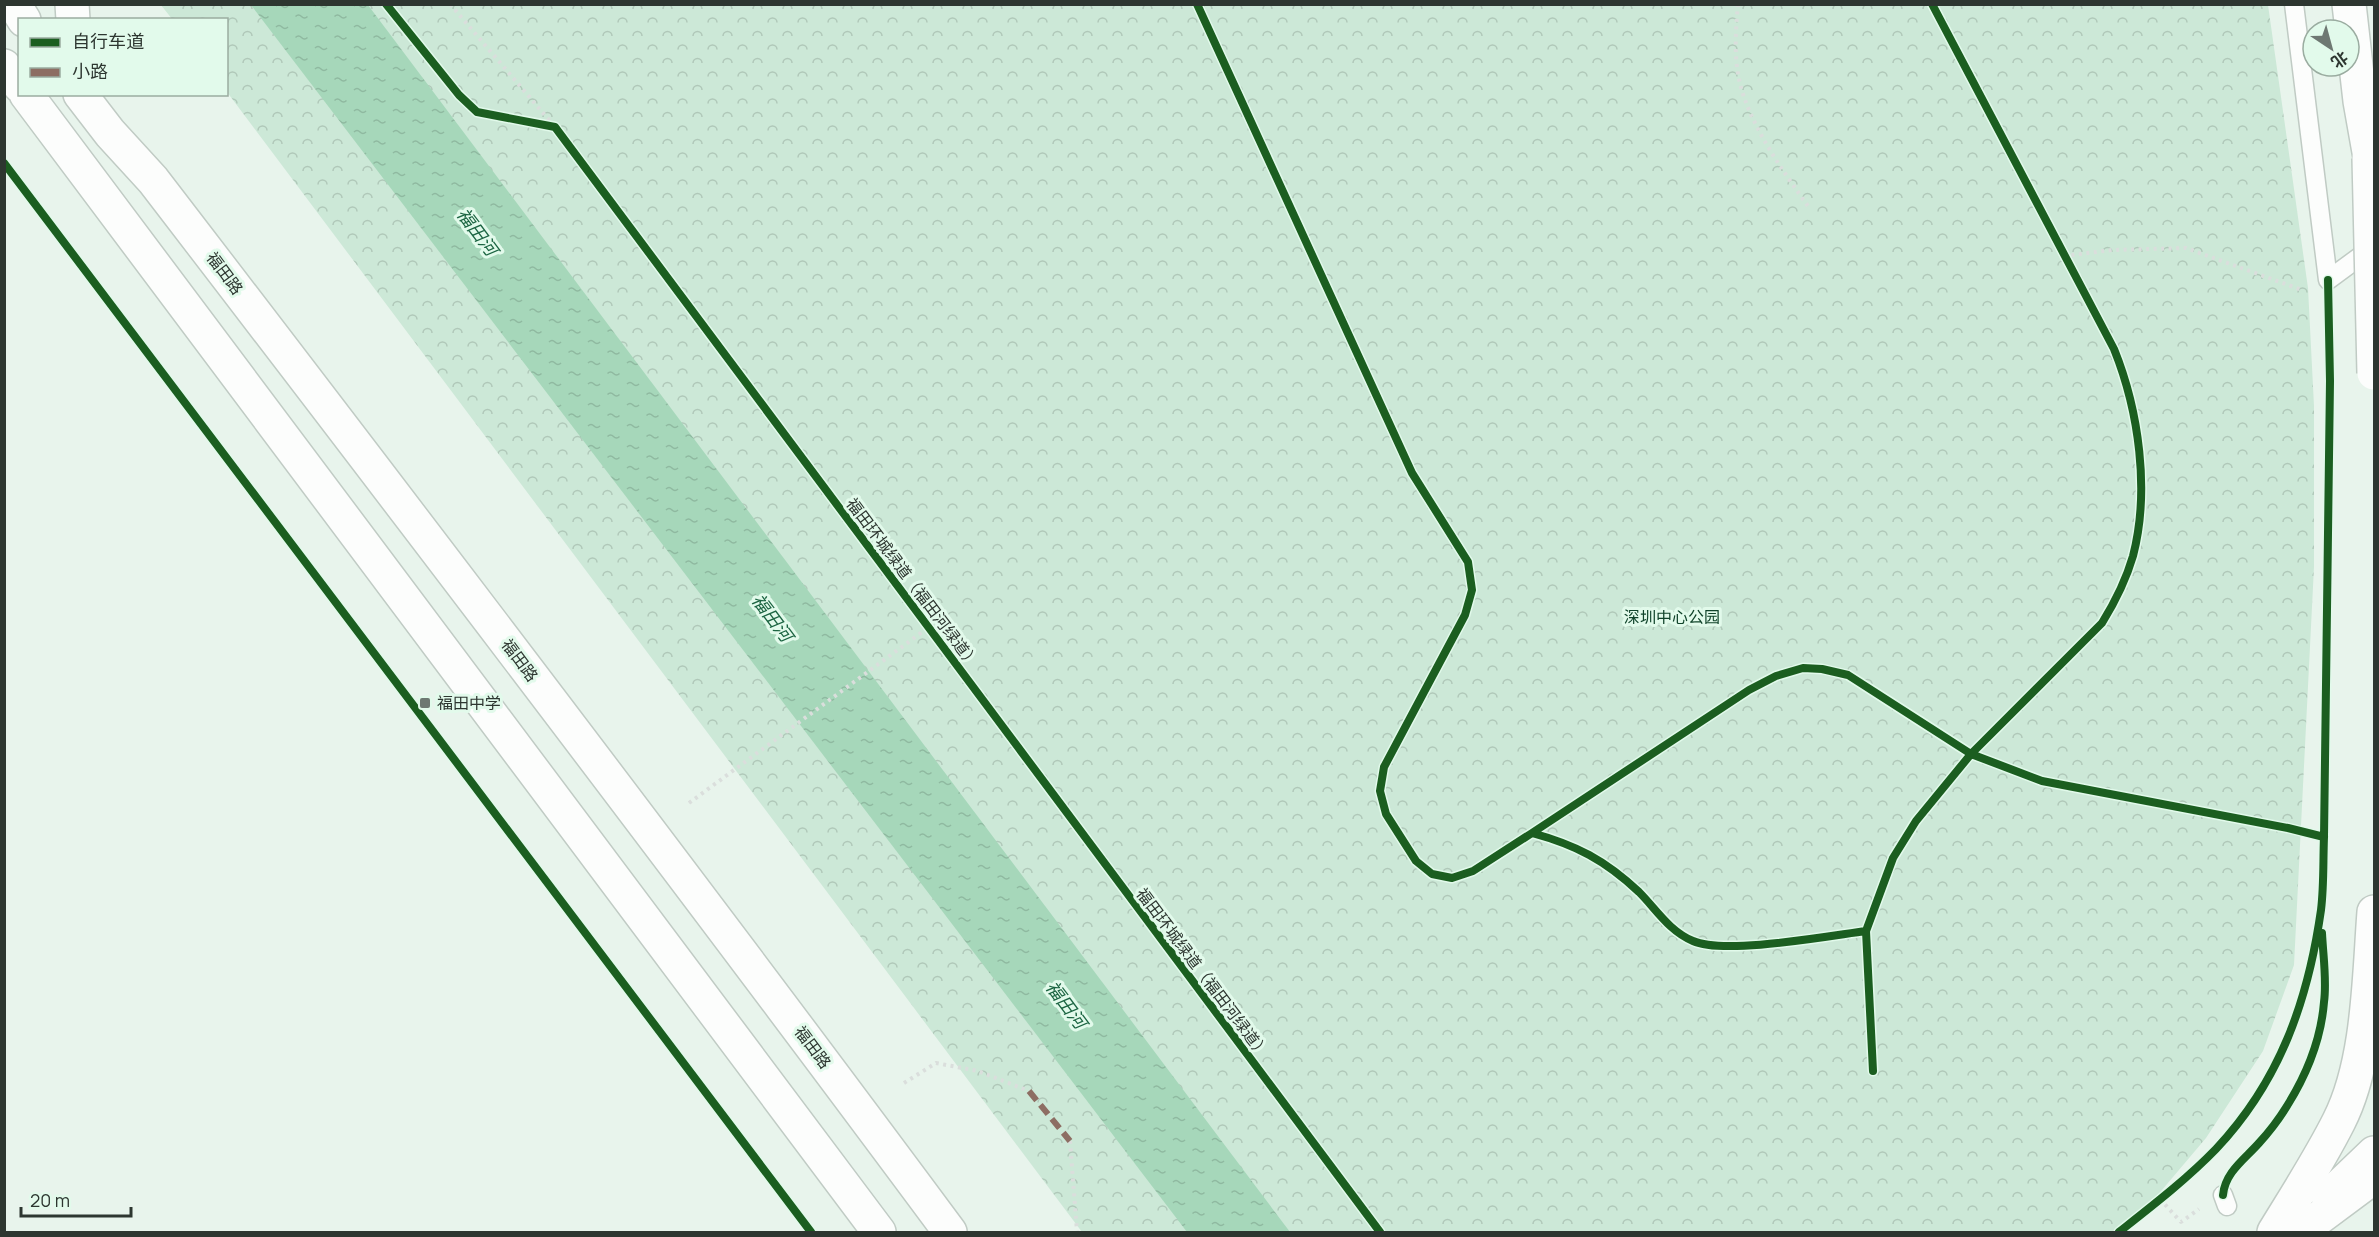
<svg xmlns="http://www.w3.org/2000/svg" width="2379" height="1237" viewBox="0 0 2379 1237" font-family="Manrope,'Noto Sans SC',sans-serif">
<defs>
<pattern id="park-crowns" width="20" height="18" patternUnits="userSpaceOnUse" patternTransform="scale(1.5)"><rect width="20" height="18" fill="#cce8d7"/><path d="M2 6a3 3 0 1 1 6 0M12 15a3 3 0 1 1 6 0" fill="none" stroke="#b0c8b9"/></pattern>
<pattern id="water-ripples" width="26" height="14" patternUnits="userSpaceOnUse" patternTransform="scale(1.5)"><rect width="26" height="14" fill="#a6d7ba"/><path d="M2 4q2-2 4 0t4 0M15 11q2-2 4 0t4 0" fill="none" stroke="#8fb9a0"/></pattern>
</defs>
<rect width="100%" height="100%" fill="#e8f4ec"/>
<path fill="url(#park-crowns)" d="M 161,5 L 2268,5 L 2308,288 L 2314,406 L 2314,567 L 2294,965 L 2263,1051 L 2206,1138 L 2151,1203 L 2118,1232 L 1082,1232 L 227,92 L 226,20 L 172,19 Z"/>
<path fill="url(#water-ripples)" d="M 251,5 L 368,5 L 1290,1232 L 1187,1232 Z"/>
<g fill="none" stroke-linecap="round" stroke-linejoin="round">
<g stroke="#c0cbc4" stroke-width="21">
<path id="service" d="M 2294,4 L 2328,280 L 2373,247
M 2223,1195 L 2227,1206"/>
</g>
<g stroke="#c0cbc4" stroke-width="36">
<path id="secondary" d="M 14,4 L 24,20
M 72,4 L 73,20
M 4,66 L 20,86
M 26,94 L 879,1232
M 80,94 L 110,133 L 153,180 C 421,529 688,879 950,1232
M 2328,1197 L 2374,1153"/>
</g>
<g stroke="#c0cbc4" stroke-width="36">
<path id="primary" d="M 2300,1232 L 2374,1177"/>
</g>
<g stroke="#c0cbc4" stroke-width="36">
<path id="trunk" d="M 2349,4 L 2360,101 L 2374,180
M 2274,1232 C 2296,1196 2320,1159 2339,1121 C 2369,1062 2369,977 2374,912"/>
</g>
<path stroke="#dadedc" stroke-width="4" stroke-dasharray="3 4.5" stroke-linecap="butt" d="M 450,4 L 555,127
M 1738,4 C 1736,27 1734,52 1738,74 C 1746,121 1783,171 1810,209
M 2064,256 L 2112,250 L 2186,248 L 2302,290
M 689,803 L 929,627
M 904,1083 L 936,1063 L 978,1071 L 1029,1091
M 1070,1141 L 1077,1232
M 2160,1199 L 2181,1222 L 2199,1209"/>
<use href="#service" stroke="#fcfdfc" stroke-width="18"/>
<use href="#secondary" stroke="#fcfdfc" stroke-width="33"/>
<use href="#primary" stroke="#fcfdfc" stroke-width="33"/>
<use href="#trunk" stroke="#fcfdfc" stroke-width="33"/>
<g stroke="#c0cbc4" stroke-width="36" stroke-linecap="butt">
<path id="trunk-bridge" d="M 2369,158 L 2374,373"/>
</g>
<use href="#trunk-bridge" stroke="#fcfdfc" stroke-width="33"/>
<path stroke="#8d6e63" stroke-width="6" stroke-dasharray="12 6" stroke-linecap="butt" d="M 1029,1091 L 1070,1141"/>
<g stroke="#e2faeb" stroke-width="11">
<path id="cycleway" d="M 386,4 L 459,95 L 477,112 L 555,127 L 1380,1232
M 1197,4 L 1412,473 L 1468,562 L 1472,590 L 1465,615 L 1384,767 L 1380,791 L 1386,814 L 1416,861 L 1432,874 L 1452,878 L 1473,871 L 1532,833 C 1576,845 1605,860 1639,892 C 1656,909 1669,931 1693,941 C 1724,955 1828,936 1866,931
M 4,163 L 811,1232
M 1532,833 L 1749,690 L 1776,676 L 1803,668 L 1822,669 L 1848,675 L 1971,754 L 2042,781 L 2288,828 L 2324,837
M 1873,1071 L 1866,931 L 1893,858 L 1916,821 L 1971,754 L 2102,623 C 2115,602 2126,580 2133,556 C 2150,491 2139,411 2114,349 L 1932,4
M 2223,1195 C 2225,1172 2245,1159 2259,1143 C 2269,1132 2279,1119 2287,1106 C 2307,1074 2321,1040 2324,1002 C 2327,980 2323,955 2322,933
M 2119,1232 C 2152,1206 2187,1179 2216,1149 C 2280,1081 2308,1001 2321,910 C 2324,886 2323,861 2324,837 L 2330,381 L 2328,280"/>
</g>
<use href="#cycleway" stroke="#1b5e20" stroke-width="8"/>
</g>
<rect fill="#6e7872" stroke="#e2faeb" stroke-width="2" x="419" y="697" width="12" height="12" rx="3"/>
<g text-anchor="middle" stroke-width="6" stroke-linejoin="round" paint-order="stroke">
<g font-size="16" fill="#2d3630" stroke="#e2faeb">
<text transform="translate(225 273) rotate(53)" y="6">福田路</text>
<text transform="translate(913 583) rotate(53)" y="6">福田环城绿道（福田河绿道）</text>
<text transform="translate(520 660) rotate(53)" y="6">福田路</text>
<text transform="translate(1203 973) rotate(53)" y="6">福田环城绿道（福田河绿道）</text>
<text transform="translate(813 1047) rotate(53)" y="6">福田路</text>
</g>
<g font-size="16" fill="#10432a" stroke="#e2faeb">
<text x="1672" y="623">深圳中心公园</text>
</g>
<g font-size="16" fill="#2d3630" stroke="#e2faeb" text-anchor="start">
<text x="437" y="709">福田中学</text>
</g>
<g font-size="18" font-style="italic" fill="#1c6542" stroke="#e2faeb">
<text transform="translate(477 232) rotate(53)" y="6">福田河</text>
<text transform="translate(772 618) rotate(53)" y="6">福田河</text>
<text transform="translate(1066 1005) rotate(53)" y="6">福田河</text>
</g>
</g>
<rect width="2379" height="1237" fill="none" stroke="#2d3630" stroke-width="12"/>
<rect x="18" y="18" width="210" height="78" fill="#e2faeb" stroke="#9aaca0" stroke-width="1.5"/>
<rect x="30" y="38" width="30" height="9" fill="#1b5e20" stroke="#9aaca0" stroke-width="1.5"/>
<text x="72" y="48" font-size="18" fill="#2d3630">自行车道</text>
<rect x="30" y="68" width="30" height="9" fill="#8d6e63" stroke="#9aaca0" stroke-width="1.5"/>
<text x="72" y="78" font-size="18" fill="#2d3630">小路</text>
<g transform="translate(2331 48) rotate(144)"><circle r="28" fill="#e2faeb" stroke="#9aaca0" stroke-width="1.5"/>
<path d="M0-4.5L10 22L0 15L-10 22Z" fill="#6e7872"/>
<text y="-9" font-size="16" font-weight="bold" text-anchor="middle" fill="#2d3630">北</text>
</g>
<path d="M21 1207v9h110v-9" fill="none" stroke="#2d3630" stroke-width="3"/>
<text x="30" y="1207" font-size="18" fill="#2d3630" stroke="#e2faeb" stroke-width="4.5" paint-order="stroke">20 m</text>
</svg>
